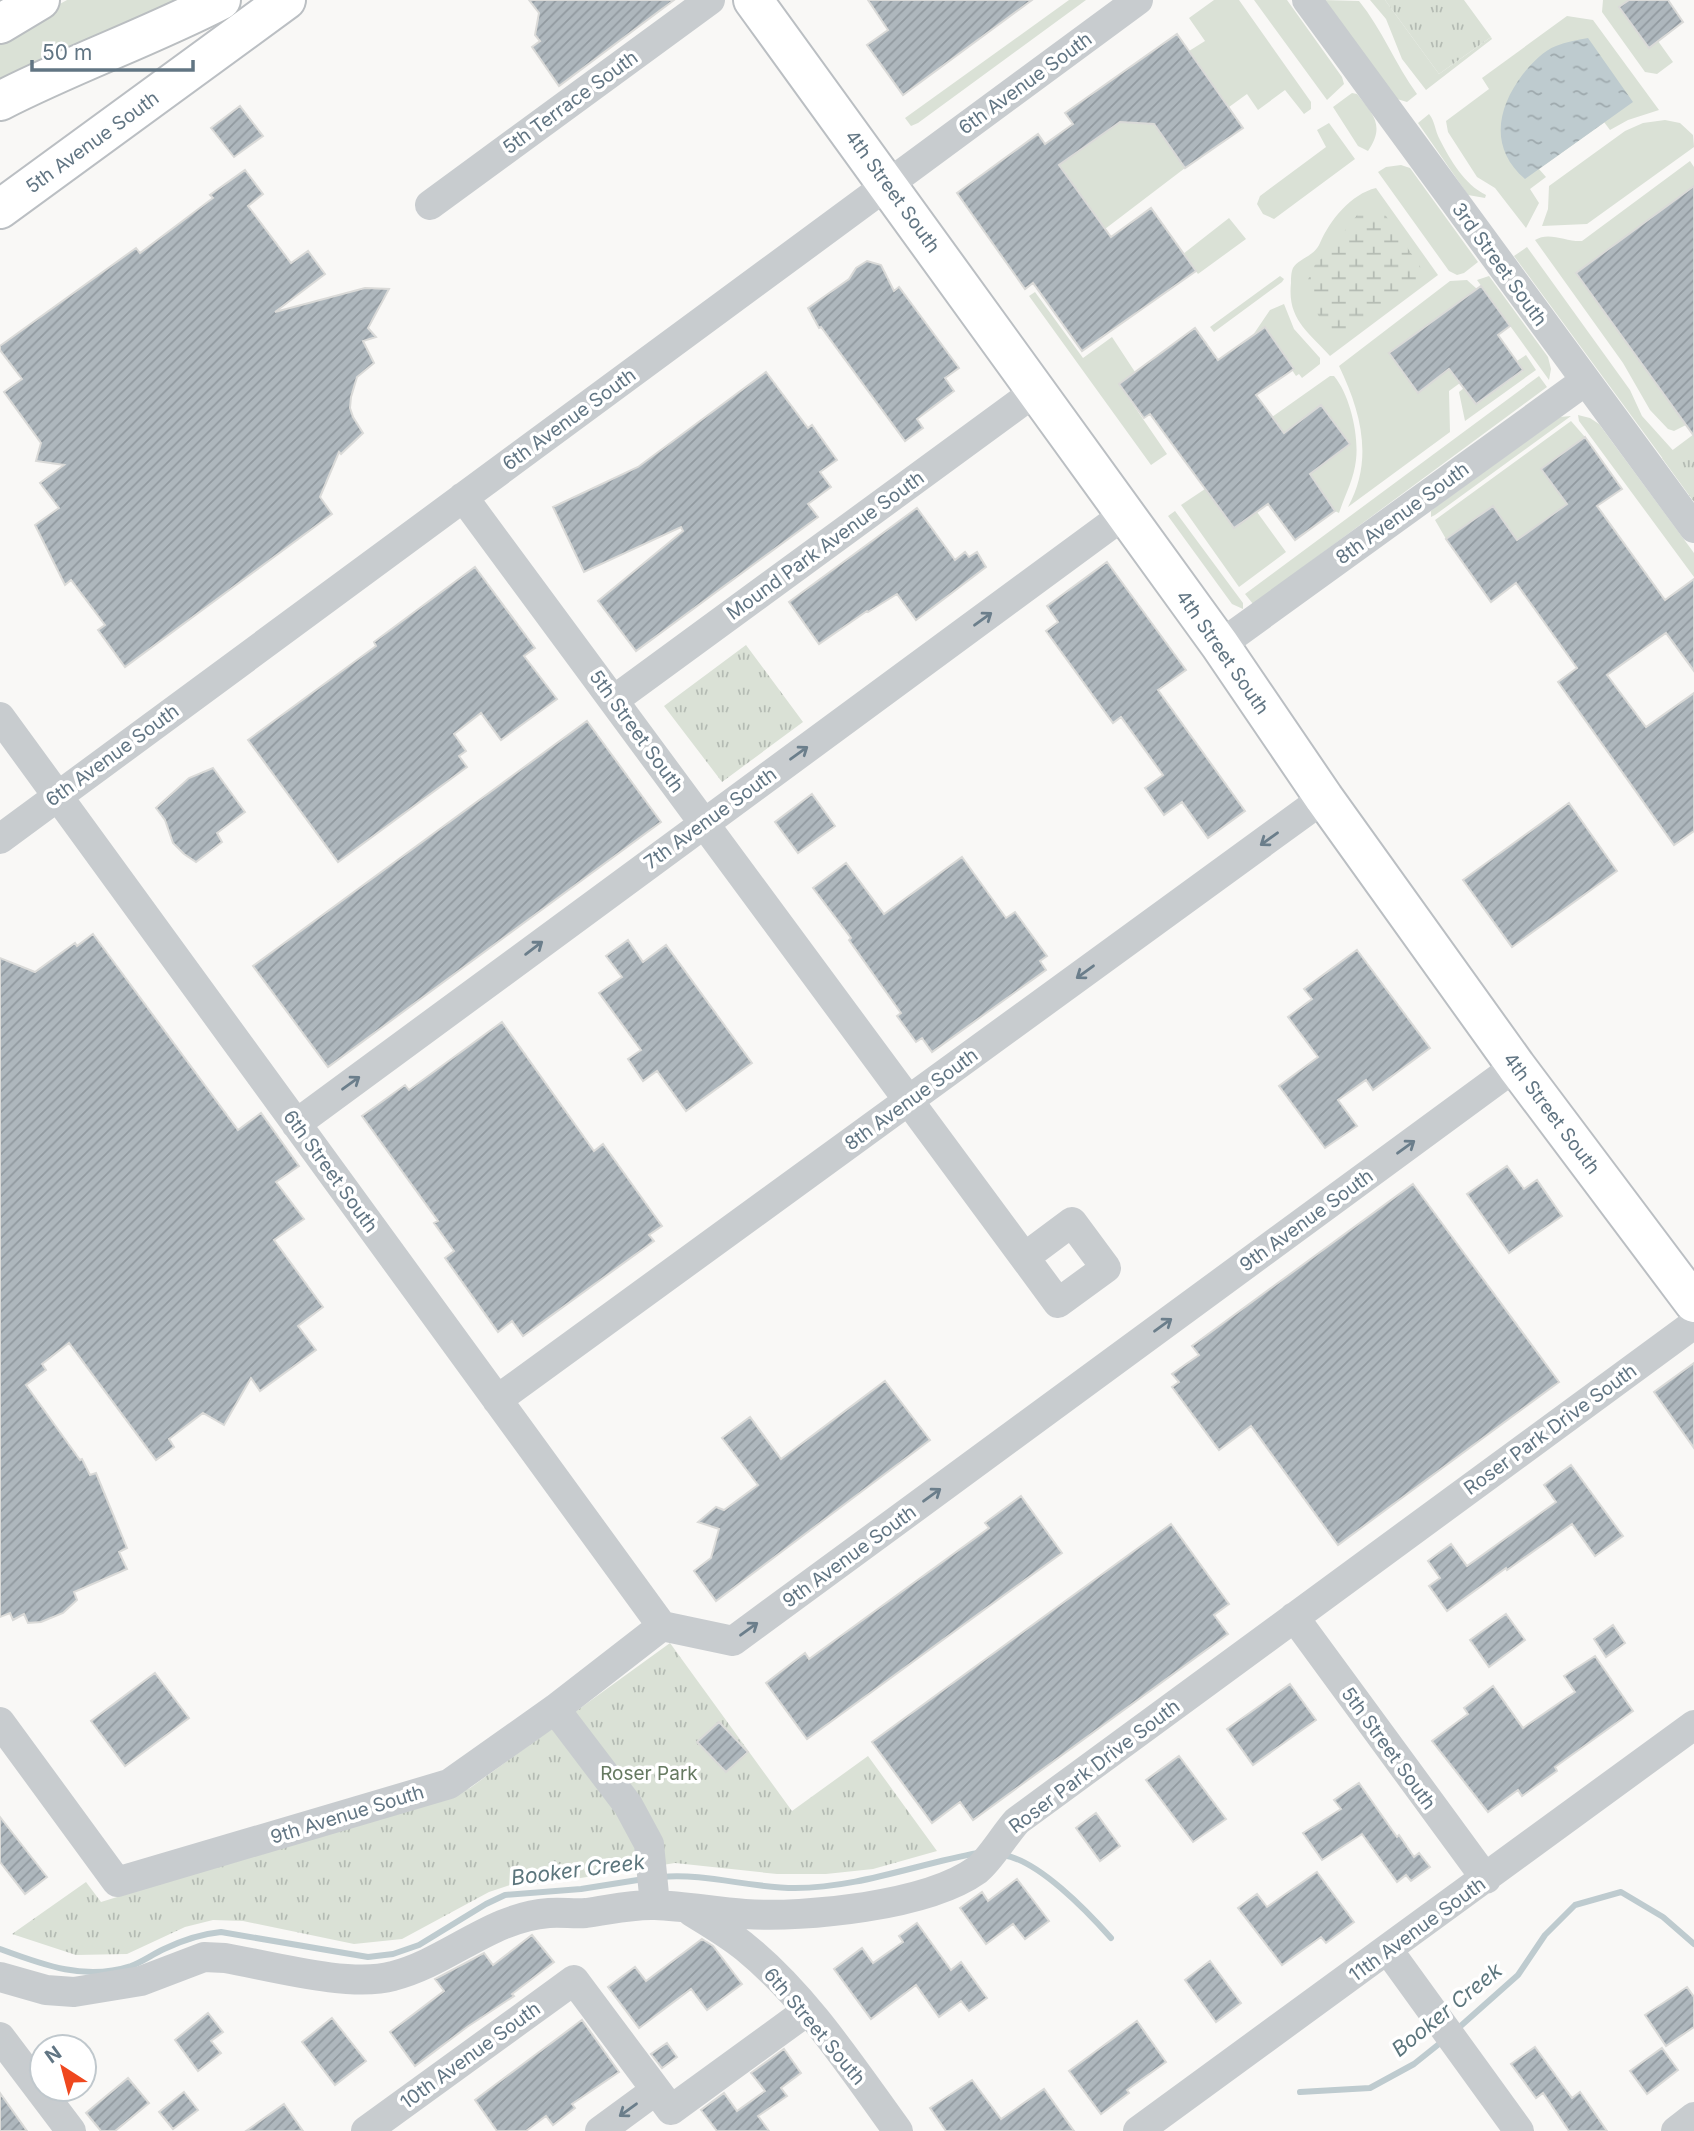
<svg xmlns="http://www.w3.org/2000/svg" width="1694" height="2131" viewBox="0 0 1694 2131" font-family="Inter,sans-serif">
<defs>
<pattern id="wetland-marsh" width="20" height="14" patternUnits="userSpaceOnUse" patternTransform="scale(1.75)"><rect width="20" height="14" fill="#dae1d6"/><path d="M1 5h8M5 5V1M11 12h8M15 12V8" fill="none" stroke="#b4bbb3"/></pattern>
<pattern id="park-tufts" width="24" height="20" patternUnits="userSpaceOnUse" patternTransform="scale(1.75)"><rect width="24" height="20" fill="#dae1d6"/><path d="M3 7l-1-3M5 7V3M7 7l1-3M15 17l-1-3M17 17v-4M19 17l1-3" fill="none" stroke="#b4bbb3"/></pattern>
<pattern id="water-ripples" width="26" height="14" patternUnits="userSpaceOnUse" patternTransform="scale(1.75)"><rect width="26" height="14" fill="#becbcf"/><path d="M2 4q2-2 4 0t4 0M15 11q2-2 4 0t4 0" fill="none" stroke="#9ea9ad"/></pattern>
<pattern id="building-hatch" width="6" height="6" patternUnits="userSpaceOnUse" patternTransform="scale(1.75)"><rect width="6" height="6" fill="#aeb7bd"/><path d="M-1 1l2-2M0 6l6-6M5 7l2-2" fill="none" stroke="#91999f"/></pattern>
</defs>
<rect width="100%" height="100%" fill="#f9f8f6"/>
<path fill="#dae1d6" d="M 67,0 L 187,0 L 0,86 L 0,37 Z
M 1069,0 L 1086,0 L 918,123 L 911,126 L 905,118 Z
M 1214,0 L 1239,0 L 1311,102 L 1311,109 L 1304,114 L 1285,90 L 1258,110 L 1247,94 L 1229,107 L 1189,51 L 1205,41 L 1189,18 Z
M 1254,0 L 1287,0 L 1342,77 L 1344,84 L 1327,100 Z
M 1322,0 L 1359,1 C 1382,29 1395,64 1417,94 L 1407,102 L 1397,99 Z
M 1370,0 L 1385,0 L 1439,74 L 1491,37 L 1492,39 L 1426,90 L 1402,59 L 1386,19 Z
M 1603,0 L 1629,0 L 1619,7 L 1648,47 L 1658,41 L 1673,62 L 1657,74 L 1645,72 L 1602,12 Z
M 1567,16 L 1593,20 L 1659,110 L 1628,120 L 1610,130 L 1604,122 L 1633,102 L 1525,179 L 1539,169 L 1546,177 L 1530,189 L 1539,203 L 1526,228 L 1495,188 L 1477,177 L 1448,132 L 1446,121 L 1489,89 L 1482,78 Z
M 1352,93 L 1357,94 C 1374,115 1385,126 1368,151 L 1358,146 L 1333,107 Z
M 1429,114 C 1435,121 1435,131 1440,140 C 1451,161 1464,184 1486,195 L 1485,198 L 1468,195 L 1418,123 Z
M 1665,120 L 1680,123 L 1693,135 L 1694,147 L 1587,224 L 1542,226 L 1548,209 L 1549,186 L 1625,131 L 1643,123 Z
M 1120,122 L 1154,124 L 1185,168 L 1105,229 L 1059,165 Z
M 1329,123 L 1355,159 L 1274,219 L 1263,214 L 1257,204 L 1260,196 L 1326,147 L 1317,130 Z
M 1690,161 L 1694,167 L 1694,186 L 1576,273 L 1686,425 L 1674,431 L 1668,429 L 1650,410 L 1623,363 L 1535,240 C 1549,231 1566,242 1582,241 Z
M 1401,165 L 1410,168 L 1478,262 L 1464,273 L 1457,275 L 1449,271 L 1378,172 L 1386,167 Z
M 1376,188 L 1438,275 L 1330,356 C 1309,332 1287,320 1291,283 C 1291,279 1291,272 1293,268 C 1299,258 1314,257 1320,243 C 1330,220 1351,194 1376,188 Z
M 1229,218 L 1246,239 L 1198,274 L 1183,254 Z
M 1527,247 L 1630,390 L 1642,416 L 1679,457 L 1694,501 L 1514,256 Z
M 1280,276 L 1284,279 L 1282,282 L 1214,332 L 1210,327 Z
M 1489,276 L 1548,357 L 1551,369 L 1549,380 L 1477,280 Z
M 1467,280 L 1477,289 L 1389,353 L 1418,393 L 1449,369 L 1460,383 L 1449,391 L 1450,432 L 1348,507 C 1374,459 1361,412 1339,366 L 1450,281 Z
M 1035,292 L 1083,358 L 1112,337 L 1135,372 L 1119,384 L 1167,454 L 1151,465 L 1029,296 Z
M 1284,304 L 1294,329 L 1320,358 L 1320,364 L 1302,378 L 1299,374 L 1296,376 L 1292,370 L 1294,368 L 1265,328 L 1253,335 L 1270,310 Z
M 1526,355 L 1536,370 L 1465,421 L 1459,392 L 1464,388 L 1477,404 L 1523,371 L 1517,361 Z
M 1330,376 L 1334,376 C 1350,395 1359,435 1356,460 C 1354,479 1345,495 1339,513 L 1335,511 L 1310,474 L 1349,443 L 1321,405 L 1284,433 L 1272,417 Z
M 1539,376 L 1547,387 L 1253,604 L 1245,594 Z
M 1578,415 L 1590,418 L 1599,424 L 1694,553 L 1694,577 L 1579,421 Z
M 1571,416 L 1435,515 L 1431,517 L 1431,511 L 1437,506 L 1560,417 Z
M 1571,421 L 1585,437 L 1541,469 L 1567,504 L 1517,540 L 1493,506 L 1446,539 L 1435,520 Z
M 1205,489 L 1234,528 L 1257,512 L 1286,552 L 1239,587 L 1181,505 Z
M 1175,511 L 1243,603 L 1243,609 L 1232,604 L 1168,516 Z"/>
<path fill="url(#wetland-marsh)" d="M 1371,207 L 1382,210 L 1425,274 L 1336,339 L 1318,315 L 1307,282 L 1314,266 L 1333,246 L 1361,210 Z"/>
<path fill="url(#park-tufts)" d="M 1385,0 L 1464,0 L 1491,37 L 1439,74 Z
M 1694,434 L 1694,502 L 1662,458 Z
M 746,645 L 803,722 L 722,782 L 664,706 Z
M 670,1643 L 792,1811 L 868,1756 L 937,1851 L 873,1869 L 826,1874 L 777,1874 L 675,1863 L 549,1883 L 510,1885 L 489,1892 L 402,1939 L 354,1944 L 243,1921 L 213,1920 L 185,1927 L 127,1954 L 76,1955 L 12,1934 L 86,1882 L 101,1902 L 470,1788 Z"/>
<path fill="url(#water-ripples)" d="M 1588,38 L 1633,102 L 1525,179 C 1489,148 1497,108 1523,74 C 1532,63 1543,51 1556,46 C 1566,42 1577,40 1588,38 Z"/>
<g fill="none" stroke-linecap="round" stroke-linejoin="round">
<path stroke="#becbcf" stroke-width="6" d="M 1003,1855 C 1038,1860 1087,1911 1111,1938
M 661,1877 C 706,1873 750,1888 795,1888 C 858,1888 917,1864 978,1853
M 0,1949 C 43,1965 85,1981 131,1966 C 142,1962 153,1954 164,1949 C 183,1940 200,1934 221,1932 L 368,1957 L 393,1954 L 419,1945 L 486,1904 L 505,1895 L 581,1889 L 644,1879
M 1455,2031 L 1518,1975 L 1545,1935 L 1575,1905 L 1621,1892 L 1663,1917 L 1694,1944
M 1300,2092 L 1370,2088 L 1414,2064 L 1444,2040"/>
</g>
<path fill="url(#building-hatch)" stroke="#dadad8" stroke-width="2" d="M 529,0 L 674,0 L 559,86 L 532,47 L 540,41 L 535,35 L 539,13 Z
M 868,0 L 1032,0 L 903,95 L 867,45 L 888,30 Z
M 1629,0 L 1668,0 L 1683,22 L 1649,48 L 1619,7 Z
M 1177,34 L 1243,128 L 1185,168 L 1154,124 L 1120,122 L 1059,165 L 1111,237 L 1151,208 L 1196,271 L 1082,351 L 1033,283 L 1025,289 L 957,193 L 1038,134 L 1045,144 L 1073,124 L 1065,113 Z
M 240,106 L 263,136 L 234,157 L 211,128 Z
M 245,170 L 263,194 L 248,206 L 291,263 L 308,251 L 325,274 L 275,312 L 365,288 L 389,289 L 368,328 L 376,337 L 363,341 L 374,363 L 357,377 L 351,397 L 350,408 L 353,417 L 363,433 L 341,454 L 339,452 L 320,497 L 332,514 L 125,667 L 98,630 L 105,625 L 71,580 L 65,585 L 35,525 L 59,508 L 40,483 L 64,465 L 36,461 L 41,443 L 4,392 L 22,379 L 0,350 L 0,346 L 136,248 L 140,253 L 213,198 L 210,195 Z
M 1694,186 L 1694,436 L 1576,273 Z
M 867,261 L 881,265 L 894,291 L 899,287 L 959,368 L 945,378 L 954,391 L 917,419 L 923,428 L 905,441 L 821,327 L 819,328 L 808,308 L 849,279 L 856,268 Z
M 1481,286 L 1510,326 L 1498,335 L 1523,370 L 1476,404 L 1449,369 L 1418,393 L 1389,353 Z
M 1265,327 L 1294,369 L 1256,395 L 1268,411 L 1284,433 L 1321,405 L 1350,444 L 1310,474 L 1335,511 L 1295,540 L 1268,504 L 1234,528 L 1150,414 L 1144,418 L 1119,384 L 1195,328 L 1218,360 Z
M 766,372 L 808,428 L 812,425 L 837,460 L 820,472 L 831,487 L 808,504 L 818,517 L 636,651 L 598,601 L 683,531 L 681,527 L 584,572 L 553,507 L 638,467 Z
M 1585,437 L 1622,489 L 1597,506 L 1665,600 L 1694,579 L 1694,671 L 1666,633 L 1607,675 L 1646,727 L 1694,693 L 1694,831 L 1674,845 L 1558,682 L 1577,668 L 1516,583 L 1491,602 L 1446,539 L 1493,506 L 1517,540 L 1567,504 L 1541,469 Z
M 917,508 L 955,560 L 965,552 L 969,557 L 977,552 L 986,567 L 916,620 L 897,594 L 868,612 L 867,611 L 819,644 L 789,602 Z
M 1107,562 L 1186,670 L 1158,690 L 1245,811 L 1208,838 L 1182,802 L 1164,815 L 1145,788 L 1163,775 L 1121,717 L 1113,723 L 1046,631 L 1058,622 L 1047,606 Z
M 475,567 L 535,648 L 524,656 L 557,699 L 501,740 L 481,713 L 454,734 L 466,751 L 459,756 L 467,767 L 338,862 L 248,740 L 376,646 L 374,642 Z
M 587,721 L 661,822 L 328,1067 L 253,966 Z
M 213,768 L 245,812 L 217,833 L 222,842 L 196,862 L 184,854 L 173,843 L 165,820 L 156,808 L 189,778 Z
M 812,794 L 835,826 L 798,853 L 775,822 Z
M 1569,803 L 1617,871 L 1512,947 L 1463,880 Z
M 962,857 L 1006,918 L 1015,912 L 1047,956 L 1040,961 L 1046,970 L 932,1052 L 922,1038 L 916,1042 L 897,1016 L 901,1013 L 849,940 L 851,938 L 813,888 L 846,863 L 884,914 Z
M 93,934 L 238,1130 L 261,1113 L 299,1166 L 276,1182 L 304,1219 L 274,1240 L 323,1307 L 298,1326 L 316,1350 L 260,1391 L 251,1378 L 224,1425 L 203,1413 L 169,1439 L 174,1447 L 156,1460 L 69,1343 L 42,1364 L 46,1370 L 26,1385 L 80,1460 L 82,1459 L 90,1475 L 96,1473 L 127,1548 L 119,1552 L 127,1569 L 74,1592 L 77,1600 L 63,1613 L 41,1622 L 28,1623 L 24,1614 L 13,1620 L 10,1613 L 0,1617 L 0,958 L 35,972 L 75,943 L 77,946 Z
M 628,940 L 643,962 L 666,945 L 752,1063 L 686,1111 L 657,1071 L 643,1081 L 628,1059 L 641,1050 L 599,993 L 622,977 L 606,956 Z
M 1357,950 L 1430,1048 L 1373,1090 L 1366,1080 L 1338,1100 L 1357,1126 L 1325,1148 L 1279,1086 L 1318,1057 L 1288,1017 L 1312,999 L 1304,989 Z
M 502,1022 L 594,1151 L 603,1144 L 662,1226 L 649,1235 L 654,1241 L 523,1336 L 512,1321 L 498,1332 L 445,1258 L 454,1251 L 434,1223 L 438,1221 L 362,1116 L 405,1085 L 409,1090 Z
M 1507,1166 L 1524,1189 L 1537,1180 L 1562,1216 L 1509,1253 L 1467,1194 Z
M 1413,1184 L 1559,1382 L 1338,1545 L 1251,1426 L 1219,1450 L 1172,1387 L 1179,1382 L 1172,1374 L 1199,1355 L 1192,1346 Z
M 1694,1363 L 1694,1448 L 1654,1392 Z
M 885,1381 L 930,1440 L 716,1601 L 694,1571 L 711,1558 L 719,1529 L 698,1522 L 716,1507 L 724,1510 L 758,1485 L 722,1438 L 750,1417 L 781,1459 Z
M 1571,1465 L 1623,1536 L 1595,1556 L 1572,1524 L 1507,1570 L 1506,1568 L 1447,1611 L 1429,1586 L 1440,1578 L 1428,1561 L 1451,1544 L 1467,1566 L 1556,1502 L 1544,1485 Z
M 1021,1496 L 1062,1553 L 807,1739 L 766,1683 L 805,1653 L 809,1659 L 989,1528 L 985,1523 Z
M 1171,1524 L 1229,1604 L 1214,1615 L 1228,1634 L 973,1820 L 960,1802 L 932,1823 L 872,1742 Z
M 1506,1614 L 1525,1640 L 1489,1667 L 1470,1640 Z
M 1613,1625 L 1625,1643 L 1606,1657 L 1594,1639 Z
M 1595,1656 L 1633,1711 L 1555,1767 L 1557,1771 L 1522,1796 L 1518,1790 L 1488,1812 L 1432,1741 L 1468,1714 L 1464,1708 L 1493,1686 L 1523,1728 L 1575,1692 L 1564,1676 Z
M 155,1673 L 189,1718 L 125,1766 L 91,1721 Z
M 1290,1684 L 1316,1720 L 1253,1765 L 1227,1729 Z
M 719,1722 L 748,1752 L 726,1772 L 697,1742 Z
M 1179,1756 L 1226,1819 L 1193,1842 L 1146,1780 Z
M 1359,1783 L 1397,1837 L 1399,1835 L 1414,1857 L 1419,1853 L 1430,1867 L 1411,1881 L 1406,1875 L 1397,1882 L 1362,1834 L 1322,1860 L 1303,1833 L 1341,1809 L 1334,1800 Z
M 1096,1813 L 1120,1846 L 1100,1861 L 1076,1828 Z
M 0,1817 L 47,1877 L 25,1894 L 0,1862 Z
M 1317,1872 L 1354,1922 L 1326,1943 L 1321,1937 L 1282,1965 L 1238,1908 L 1257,1894 L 1267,1907 Z
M 1017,1879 L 1049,1921 L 1025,1939 L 1013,1924 L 986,1944 L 960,1908 L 982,1892 L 988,1901 Z
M 917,1923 L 951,1970 L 961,1962 L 987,1998 L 969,2011 L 961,2001 L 939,2017 L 916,1985 L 871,2019 L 834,1969 L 862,1948 L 873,1963 L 903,1942 L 899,1936 Z
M 532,1935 L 554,1962 L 512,1994 L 514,1996 L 467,2027 L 415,2066 L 390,2032 L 444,1991 L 435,1979 L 484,1953 L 493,1965 Z
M 702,1939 L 713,1946 L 742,1984 L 707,2010 L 691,1989 L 639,2028 L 608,1987 L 635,1967 L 646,1981 Z
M 1210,1961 L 1241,2003 L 1216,2022 L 1185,1980 Z
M 1687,1987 L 1694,1997 L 1694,2027 L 1666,2046 L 1645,2015 Z
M 208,2013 L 223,2032 L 211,2041 L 221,2053 L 198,2071 L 175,2040 Z
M 332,2018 L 366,2061 L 335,2085 L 302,2042 Z
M 582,2020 L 619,2072 L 572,2104 L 575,2108 L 553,2125 L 546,2116 L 526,2131 L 497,2131 L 475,2100 Z
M 1137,2021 L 1166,2062 L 1127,2090 L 1129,2093 L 1101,2114 L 1069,2071 Z
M 667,2043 L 677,2057 L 662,2068 L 651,2054 Z
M 1535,2047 L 1572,2098 L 1580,2092 L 1607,2131 L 1569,2131 L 1543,2093 L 1536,2098 L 1511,2064 Z
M 1662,2048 L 1678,2070 L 1647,2094 L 1630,2071 Z
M 784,2049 L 801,2073 L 781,2088 L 787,2096 L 758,2116 L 769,2131 L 717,2131 L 701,2110 L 724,2093 L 737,2111 L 765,2091 L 751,2073 Z
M 128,2078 L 149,2103 L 115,2131 L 101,2131 L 86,2113 Z
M 972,2080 L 1001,2119 L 1044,2089 L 1074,2131 L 946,2131 L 930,2108 Z
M 184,2092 L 198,2110 L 173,2129 L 159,2112 Z
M 0,2093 L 27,2131 L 0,2131 Z
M 284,2104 L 303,2131 L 246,2131 Z"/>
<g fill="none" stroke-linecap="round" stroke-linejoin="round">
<g stroke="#bbbfc3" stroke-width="42">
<path id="major" d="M 753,0 L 1220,645 L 1324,798 L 1516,1066 L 1694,1303
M 0,209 L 286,0"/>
</g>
<g stroke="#babec1" stroke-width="42">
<path id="highway" d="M 0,24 L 40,0
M 0,101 C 72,64 149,37 221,0"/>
</g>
<path stroke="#c8cccf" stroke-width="30" d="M 1307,0 L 1694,528
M 430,205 L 710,0
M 463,497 L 1058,1303 L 1106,1268 L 1072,1222 L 1025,1257
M 1220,645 L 1585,381
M 614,700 L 1036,391
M 0,717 L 662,1626
M 0,839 L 1138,0
M 296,1124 L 1125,514
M 497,1400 L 1324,798
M 1294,1617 L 1486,1879
M 662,1626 L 733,1641 L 1516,1066
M 555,1709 L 628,1805 L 649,1844 L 655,1905
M 0,1722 L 117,1882 L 449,1784 L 555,1709 L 662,1626
M 692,1912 C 710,1923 729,1934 746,1948 C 807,1998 852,2068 898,2131
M 1388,1950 L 1519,2131
M 0,1977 L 46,1990 L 74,1992 L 141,1981 L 204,1957 L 225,1958 C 271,1966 350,1988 393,1976 C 448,1962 491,1917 549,1913 C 562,1912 574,1914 586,1913 C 609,1910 632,1904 655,1905 C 685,1906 715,1912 745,1914 C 805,1918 927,1906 977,1870 C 990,1860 1005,1834 1017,1821 L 1694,1324
M 0,2037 L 71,2131
M 366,2131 L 574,1980 L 671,2110 L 807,2011
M 600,2131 L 656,2090
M 1138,2131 L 1694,1725
M 1676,2131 L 1694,2117"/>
<use href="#major" stroke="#fff" stroke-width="38"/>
<use href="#highway" stroke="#fff" stroke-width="38"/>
</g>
<defs><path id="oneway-shaft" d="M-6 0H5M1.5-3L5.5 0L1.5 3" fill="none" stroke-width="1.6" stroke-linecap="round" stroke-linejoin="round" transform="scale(1.75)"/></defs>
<g stroke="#6b7e8b">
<use href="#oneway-shaft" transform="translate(983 619) rotate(-36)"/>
<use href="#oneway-shaft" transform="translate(799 753) rotate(-36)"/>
<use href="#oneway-shaft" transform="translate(1269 839) rotate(144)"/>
<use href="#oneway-shaft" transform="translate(534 948) rotate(-37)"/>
<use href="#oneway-shaft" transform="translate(1085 972) rotate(144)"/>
<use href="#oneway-shaft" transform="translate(351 1083) rotate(-36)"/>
<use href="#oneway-shaft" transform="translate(1406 1147) rotate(-36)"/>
<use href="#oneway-shaft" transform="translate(1163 1325) rotate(-36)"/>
<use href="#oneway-shaft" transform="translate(932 1495) rotate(-36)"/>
<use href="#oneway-shaft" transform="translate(749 1629) rotate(-36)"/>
<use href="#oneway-shaft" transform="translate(628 2110) rotate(144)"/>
</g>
<g text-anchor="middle" stroke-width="7" stroke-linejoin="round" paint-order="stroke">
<g font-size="19" fill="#617583" stroke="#fff">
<text transform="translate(1025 83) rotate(-36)" y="7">6th Avenue South</text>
<text transform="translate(570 102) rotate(-36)" y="7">5th Terrace South</text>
<text transform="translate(92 142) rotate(-36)" y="7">5th Avenue South</text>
<text transform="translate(893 191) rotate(54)" y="7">4th Street South</text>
<text transform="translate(1500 264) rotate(54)" y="7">3rd Street South</text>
<text transform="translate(569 419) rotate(-36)" y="7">6th Avenue South</text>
<text transform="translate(1402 513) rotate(-36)" y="7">8th Avenue South</text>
<text transform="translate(825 545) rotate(-36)" y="7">Mound Park Avenue South</text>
<text transform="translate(1223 652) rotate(55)" y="7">4th Street South</text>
<text transform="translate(637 731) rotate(54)" y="7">5th Street South</text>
<text transform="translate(112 755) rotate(-36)" y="7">6th Avenue South</text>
<text transform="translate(710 818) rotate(-36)" y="7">7th Avenue South</text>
<text transform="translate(911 1099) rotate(-36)" y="7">8th Avenue South</text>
<text transform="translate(1552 1113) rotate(53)" y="7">4th Street South</text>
<text transform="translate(331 1171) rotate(54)" y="7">6th Street South</text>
<text transform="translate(1306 1220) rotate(-36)" y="7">9th Avenue South</text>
<text transform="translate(1550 1429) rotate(-36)" y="7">Roser Park Drive South</text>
<text transform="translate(849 1556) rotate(-36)" y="7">9th Avenue South</text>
<text transform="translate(1389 1748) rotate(54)" y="7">5th Street South</text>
<text transform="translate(1094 1766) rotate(-37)" y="7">Roser Park Drive South</text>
<text transform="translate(347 1814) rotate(-17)" y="7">9th Avenue South</text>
<text transform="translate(1417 1929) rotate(-36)" y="7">11th Avenue South</text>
<text transform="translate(815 2026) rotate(50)" y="7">6th Street South</text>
<text transform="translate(470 2055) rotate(-36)" y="7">10th Avenue South</text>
</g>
<g font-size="19" fill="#667a61" stroke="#fff">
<text x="649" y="1780">Roser Park</text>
</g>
<g font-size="21" font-style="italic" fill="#5c767d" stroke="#fff">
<text transform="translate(578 1870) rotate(-7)" y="7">Booker Creek</text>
<text transform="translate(1447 2010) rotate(-39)" y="7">Booker Creek</text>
</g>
</g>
<g transform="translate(63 2068) rotate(324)"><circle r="33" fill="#ffffff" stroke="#c0c8cd" stroke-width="2"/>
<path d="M0-5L12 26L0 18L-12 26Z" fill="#ef481f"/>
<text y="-10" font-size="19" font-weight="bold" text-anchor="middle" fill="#617583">N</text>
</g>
<path d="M32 60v10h161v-10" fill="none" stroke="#617583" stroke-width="3.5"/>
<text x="42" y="60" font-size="21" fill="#617583" stroke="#ffffff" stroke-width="5" paint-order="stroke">50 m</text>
</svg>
